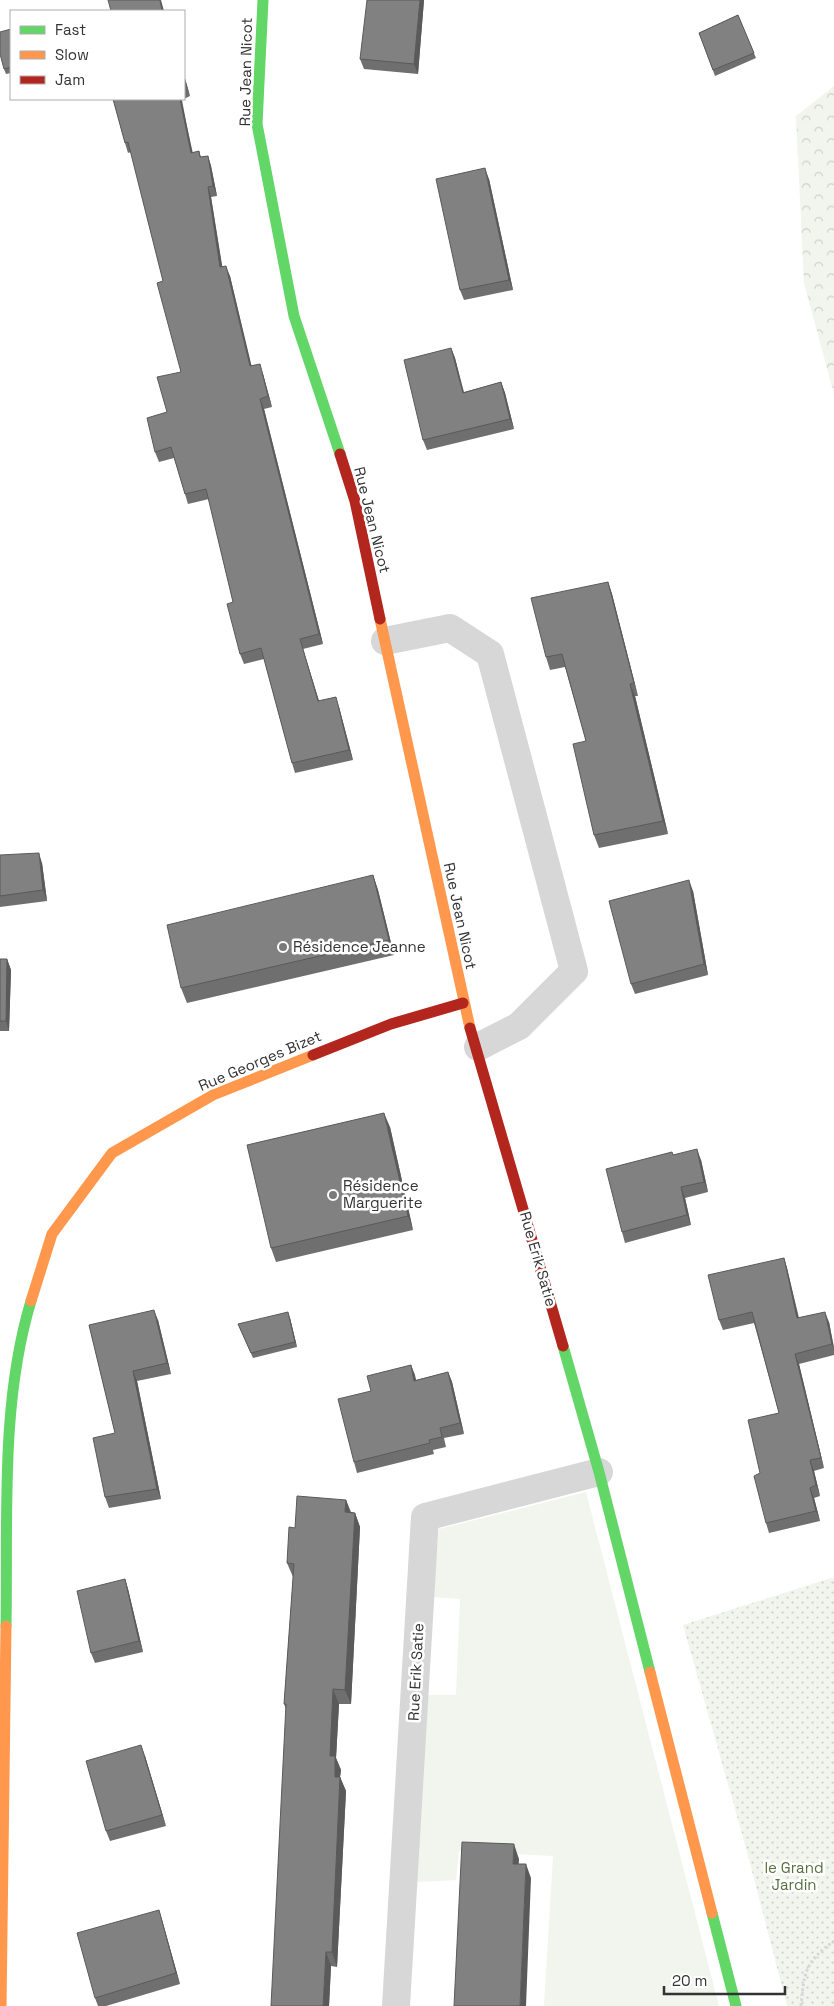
<svg xmlns="http://www.w3.org/2000/svg" width="834" height="2006" viewBox="0 0 834 2006" font-family="'Space Grotesk',sans-serif">
<defs>
<pattern id="forest-crowns" width="20" height="18" patternUnits="userSpaceOnUse" patternTransform="scale(1.25)"><rect width="20" height="18" fill="#f1f5ed"/><path d="M2 6a3 3 0 1 1 6 0M12 15a3 3 0 1 1 6 0" fill="none" stroke="#cfd2cc"/></pattern>
<pattern id="park-dots" width="8" height="8" patternUnits="userSpaceOnUse" patternTransform="scale(1.25)"><rect width="8" height="8" fill="#f1f5ed"/><path d="M2 2h.1M6 6h.1" fill="none" stroke="#cfd2cc" stroke-width="1.8" stroke-linecap="round"/></pattern>
</defs>
<rect width="100%" height="100%" fill="#fff"/>
<path fill="#f1f5ed" d="M 586,1492 L 719,2006 L 544,2006 L 553,1856 L 459,1851 L 456,1880 L 416,1882 L 425,1695 L 456,1695 L 460,1599 L 432,1597 L 439,1529 Z"/>
<path fill="url(#forest-crowns)" d="M 834,86 L 834,394 L 804,283 L 796,116 Z"/>
<path fill="url(#park-dots)" d="M 834,1577 L 834,2006 L 787,2006 L 746,1848 L 683,1625 Z"/>
<g fill="none" stroke-linecap="round" stroke-linejoin="round">
<path stroke="#d6d6d6" stroke-width="3" stroke-dasharray="2.5 2.5" stroke-linecap="butt" d="M 801,2006 C 804,1972 805,1962 834,1941"/>
<path stroke="#d7d7d7" stroke-width="28" d="M 385,641 L 450,628 L 490,654 L 574,971 L 519,1026 L 478,1047
M 396,2006 L 425,1517 L 599,1472"/>
<path stroke="#63d668" stroke-width="11" d="M 263,0 L 257,124 L 294,316 L 340,454
M 563,1346 L 599,1472 L 650,1672
M 6,1626 C 8,1520 0,1403 31,1301
M 712,1913 L 736,2006"/>
<path stroke="#ff974d" stroke-width="11" d="M 380,619 L 470,1028
M 31,1301 L 52,1234 L 112,1153 L 213,1095 L 313,1055
M 650,1672 L 712,1913
M 1,2006 L 6,1626"/>
<path stroke="#b3261e" stroke-width="11" d="M 340,454 L 355,501 L 380,619
M 470,1028 L 563,1346
M 313,1055 L 391,1024 L 463,1003"/>
</g>
<path fill="#6f6f6f" d="M 424,0 L 418,74 L 364,69 L 360,59 Z
M 738,15 L 756,58 L 715,76 L 699,33 Z
M 11,29 L 11,73 L 6,74 L 4,69 Z
M 184,75 L 190,96 L 184,99 Z
M 113,99 L 184,99 L 182,100 L 192,153 L 199,151 L 201,157 L 208,156 L 211,166 L 217,196 L 211,197 L 222,267 L 230,276 L 251,366 L 263,374 L 272,407 L 264,409 L 323,644 L 303,649 L 319,701 L 339,707 L 353,760 L 295,773 L 292,763 L 264,659 L 244,664 L 240,654 L 233,602 L 209,499 L 188,504 L 174,458 L 159,462 L 155,452 L 181,372 L 163,281 L 131,152 L 128,153 L 125,143 Z
M 489,179 L 513,290 L 464,300 L 460,290 Z
M 451,348 L 455,358 L 464,392 L 501,382 L 505,393 L 514,429 L 427,450 L 423,440 Z
M 608,582 L 612,594 L 638,696 L 635,696 L 668,834 L 599,848 L 594,835 L 586,741 L 565,667 L 550,670 L 546,657 Z
M 0,855 L 42,863 L 47,901 L 0,907 Z
M 373,875 L 378,890 L 394,955 L 187,1003 L 181,988 Z
M 693,891 L 708,975 L 635,994 L 631,984 Z
M 0,959 L 7,959 L 11,970 L 9,1031 L 0,1031 Z
M 390,1127 L 413,1230 L 276,1262 L 271,1248 Z
M 673,1155 L 701,1160 L 708,1192 L 685,1198 L 691,1225 L 625,1243 L 622,1232 Z
M 784,1258 L 787,1268 L 799,1318 L 829,1322 L 834,1347 L 834,1355 L 799,1364 L 824,1468 L 814,1471 L 820,1496 L 814,1498 L 820,1521 L 769,1533 L 766,1523 L 760,1473 L 779,1413 L 754,1323 L 723,1330 L 719,1320 Z
M 290,1318 L 297,1347 L 253,1358 L 238,1324 Z
M 158,1320 L 171,1374 L 137,1381 L 161,1499 L 109,1508 L 105,1497 L 115,1433 L 89,1325 Z
M 411,1365 L 416,1380 L 448,1372 L 452,1382 L 464,1434 L 444,1438 L 446,1447 L 433,1450 L 434,1454 L 357,1473 L 354,1462 L 371,1391 Z
M 346,1500 L 351,1512 L 355,1513 L 360,1527 L 351,1704 L 339,1704 L 336,1758 L 341,1770 L 340,1777 L 346,1791 L 337,1967 L 331,1966 L 329,2006 L 286,1709 L 284,1704 L 293,1577 L 287,1563 L 295,1528 Z
M 125,1579 L 128,1589 L 143,1652 L 95,1663 L 91,1653 Z
M 145,1756 L 166,1826 L 110,1841 L 106,1831 Z
M 159,1910 L 162,1920 L 180,1984 L 106,2006 L 98,2006 L 95,1998 Z"/>
<path fill="#5a5a5a" d="M 160,0 L 161,0 L 164,11 L 162,11 Z
M 420,0 L 424,0 L 418,74 L 414,64 Z
M 184,75 L 190,96 L 186,86 L 184,78 Z
M 180,99 L 181,99 L 195,163 L 191,153 Z
M 208,156 L 211,166 L 217,196 L 213,186 Z
M 485,168 L 489,179 L 513,290 L 509,280 Z
M 208,187 L 211,197 L 224,277 L 220,267 Z
M 226,266 L 230,276 L 254,376 L 250,366 Z
M 451,348 L 455,358 L 466,403 L 463,393 Z
M 260,364 L 263,374 L 272,407 L 268,396 Z
M 501,382 L 505,393 L 514,429 L 510,419 Z
M 260,399 L 264,409 L 323,644 L 319,634 Z
M 608,582 L 612,594 L 638,696 L 634,683 Z
M 300,639 L 303,649 L 322,711 L 318,701 Z
M 630,684 L 635,696 L 668,834 L 663,821 Z
M 336,697 L 339,707 L 353,760 L 349,750 Z
M 39,853 L 42,863 L 47,901 L 43,890 Z
M 373,875 L 378,890 L 394,955 L 389,940 Z
M 689,880 L 693,891 L 708,975 L 704,964 Z
M 7,959 L 11,970 L 9,1031 L 6,1021 Z
M 384,1113 L 390,1127 L 413,1230 L 408,1216 Z
M 697,1149 L 701,1160 L 708,1192 L 704,1182 Z
M 681,1187 L 685,1198 L 691,1225 L 687,1215 Z
M 784,1258 L 787,1268 L 801,1329 L 797,1318 Z
M 154,1310 L 158,1320 L 171,1374 L 167,1363 Z
M 288,1312 L 290,1318 L 297,1347 L 295,1342 Z
M 825,1312 L 829,1322 L 834,1350 L 832,1344 Z
M 795,1354 L 799,1364 L 824,1468 L 821,1458 Z
M 411,1365 L 415,1375 L 418,1391 L 414,1381 Z
M 133,1371 L 137,1381 L 161,1499 L 157,1489 Z
M 448,1372 L 452,1382 L 464,1434 L 460,1423 Z
M 810,1460 L 814,1471 L 820,1496 L 816,1485 Z
M 810,1488 L 814,1498 L 820,1521 L 816,1511 Z
M 346,1500 L 351,1514 L 345,1512 Z
M 355,1513 L 360,1527 L 351,1704 L 345,1690 Z
M 125,1579 L 128,1589 L 143,1652 L 139,1641 Z
M 333,1689 L 339,1704 L 336,1758 L 341,1770 L 340,1777 L 346,1791 L 337,1967 L 332,1952 L 335,1777 L 330,1756 Z
M 141,1745 L 145,1756 L 166,1826 L 162,1815 Z
M 514,1844 L 519,1859 L 518,1878 L 513,1864 Z
M 526,1864 L 531,1878 L 526,2006 L 520,2006 Z
M 159,1910 L 162,1920 L 180,1984 L 176,1973 Z
M 326,1952 L 331,1966 L 329,2006 L 323,2006 Z"/>
<path fill="#818181" stroke="#5a5a5a" d="M 108,0 L 160,0 L 162,11 L 111,11 Z
M 367,0 L 420,0 L 414,64 L 360,59 Z
M 738,15 L 754,53 L 713,70 L 699,33 Z
M 11,29 L 11,67 L 4,69 L 0,54 L 0,32 Z
M 184,78 L 186,86 L 184,87 Z
M 113,99 L 180,99 L 191,153 L 199,151 L 200,157 L 208,156 L 213,186 L 208,187 L 220,267 L 226,266 L 250,366 L 260,364 L 268,396 L 260,399 L 319,634 L 300,639 L 318,701 L 336,697 L 349,750 L 292,763 L 261,648 L 240,654 L 227,604 L 233,602 L 206,489 L 185,494 L 171,447 L 155,452 L 147,418 L 167,412 L 157,377 L 181,372 L 157,283 L 163,281 L 128,142 L 125,143 Z
M 485,168 L 509,280 L 460,290 L 436,179 Z
M 451,348 L 463,393 L 501,382 L 510,419 L 423,440 L 404,360 Z
M 608,582 L 634,683 L 630,684 L 663,821 L 594,835 L 573,744 L 586,741 L 562,654 L 546,657 L 531,598 Z
M 39,853 L 43,890 L 0,896 L 0,855 Z
M 373,875 L 389,940 L 181,988 L 167,925 Z
M 689,880 L 704,964 L 631,984 L 609,901 Z
M 0,959 L 7,959 L 6,1021 L 0,1021 Z
M 384,1113 L 408,1216 L 271,1248 L 247,1145 Z
M 697,1149 L 704,1182 L 681,1187 L 687,1215 L 622,1232 L 606,1169 L 672,1152 L 673,1155 Z
M 784,1258 L 797,1318 L 825,1312 L 832,1344 L 795,1354 L 821,1458 L 810,1460 L 816,1485 L 810,1488 L 816,1511 L 766,1523 L 754,1476 L 760,1473 L 748,1420 L 779,1413 L 752,1312 L 719,1320 L 708,1275 Z
M 154,1310 L 167,1363 L 133,1371 L 157,1489 L 105,1497 L 93,1438 L 115,1433 L 89,1325 Z
M 288,1312 L 295,1342 L 251,1353 L 238,1324 Z
M 411,1365 L 414,1381 L 448,1372 L 460,1423 L 440,1428 L 442,1437 L 429,1440 L 430,1443 L 354,1462 L 338,1399 L 371,1391 L 367,1376 Z
M 297,1496 L 346,1500 L 345,1512 L 355,1513 L 345,1690 L 333,1689 L 330,1756 L 335,1756 L 335,1777 L 340,1777 L 332,1952 L 326,1952 L 323,2006 L 271,2006 L 286,1704 L 284,1704 L 294,1564 L 287,1563 L 289,1527 L 295,1528 Z
M 125,1579 L 139,1641 L 91,1653 L 77,1591 Z
M 141,1745 L 162,1815 L 106,1831 L 86,1761 Z
M 462,1842 L 514,1844 L 513,1864 L 526,1864 L 520,2006 L 454,2006 Z
M 159,1910 L 176,1973 L 95,1998 L 77,1933 Z"/>
<g fill="#7a7a7a" stroke="#fff" stroke-width="2">
<circle cx="283" cy="947" r="5"/>
<circle cx="333" cy="1195" r="5"/>
</g>
<g text-anchor="middle" stroke-width="5" stroke-linejoin="round" paint-order="stroke">
<g font-size="15" fill="#333" stroke="#fff">
<text transform="translate(246 72) rotate(-89)" y="5">Rue Jean Nicot</text>
<text transform="translate(372 520) rotate(76)" y="5">Rue Jean Nicot</text>
<text transform="translate(460 916) rotate(78)" y="5">Rue Jean Nicot</text>
<text transform="translate(260 1061) rotate(-23)" y="5">Rue Georges Bizet</text>
<text transform="translate(538 1259) rotate(74)" y="5">Rue Erik Satie</text>
<text transform="translate(416 1672) rotate(-87)" y="5">Rue Erik Satie</text>
</g>
<g font-size="15" fill="#333" stroke="#fff" text-anchor="start">
<text x="293" y="952">Résidence Jeanne</text>
<text x="343" y="1191">Résidence<tspan x="343" dy="17">Marguerite</tspan></text>
</g>
<g font-size="15" fill="#56703f" stroke="#fff">
<text x="794" y="1873">le Grand<tspan x="794" dy="17">Jardin</tspan></text>
</g>
</g>
<rect x="10" y="10" width="175" height="90" fill="#ffffff" stroke="#adadad"/>
<rect x="20" y="26" width="25" height="8" fill="#63d668" stroke="#adadad"/>
<text x="55" y="35" font-size="15" fill="#333333">Fast</text>
<rect x="20" y="51" width="25" height="8" fill="#ff974d" stroke="#adadad"/>
<text x="55" y="60" font-size="15" fill="#333333">Slow</text>
<rect x="20" y="76" width="25" height="8" fill="#b3261e" stroke="#adadad"/>
<text x="55" y="85" font-size="15" fill="#333333">Jam</text>
<path d="M664 1986v8h121v-8" fill="none" stroke="#333333" stroke-width="2.5"/>
<text x="672" y="1986" font-size="15" fill="#333333" stroke="#ffffff" stroke-width="4" paint-order="stroke">20 m</text>
</svg>
